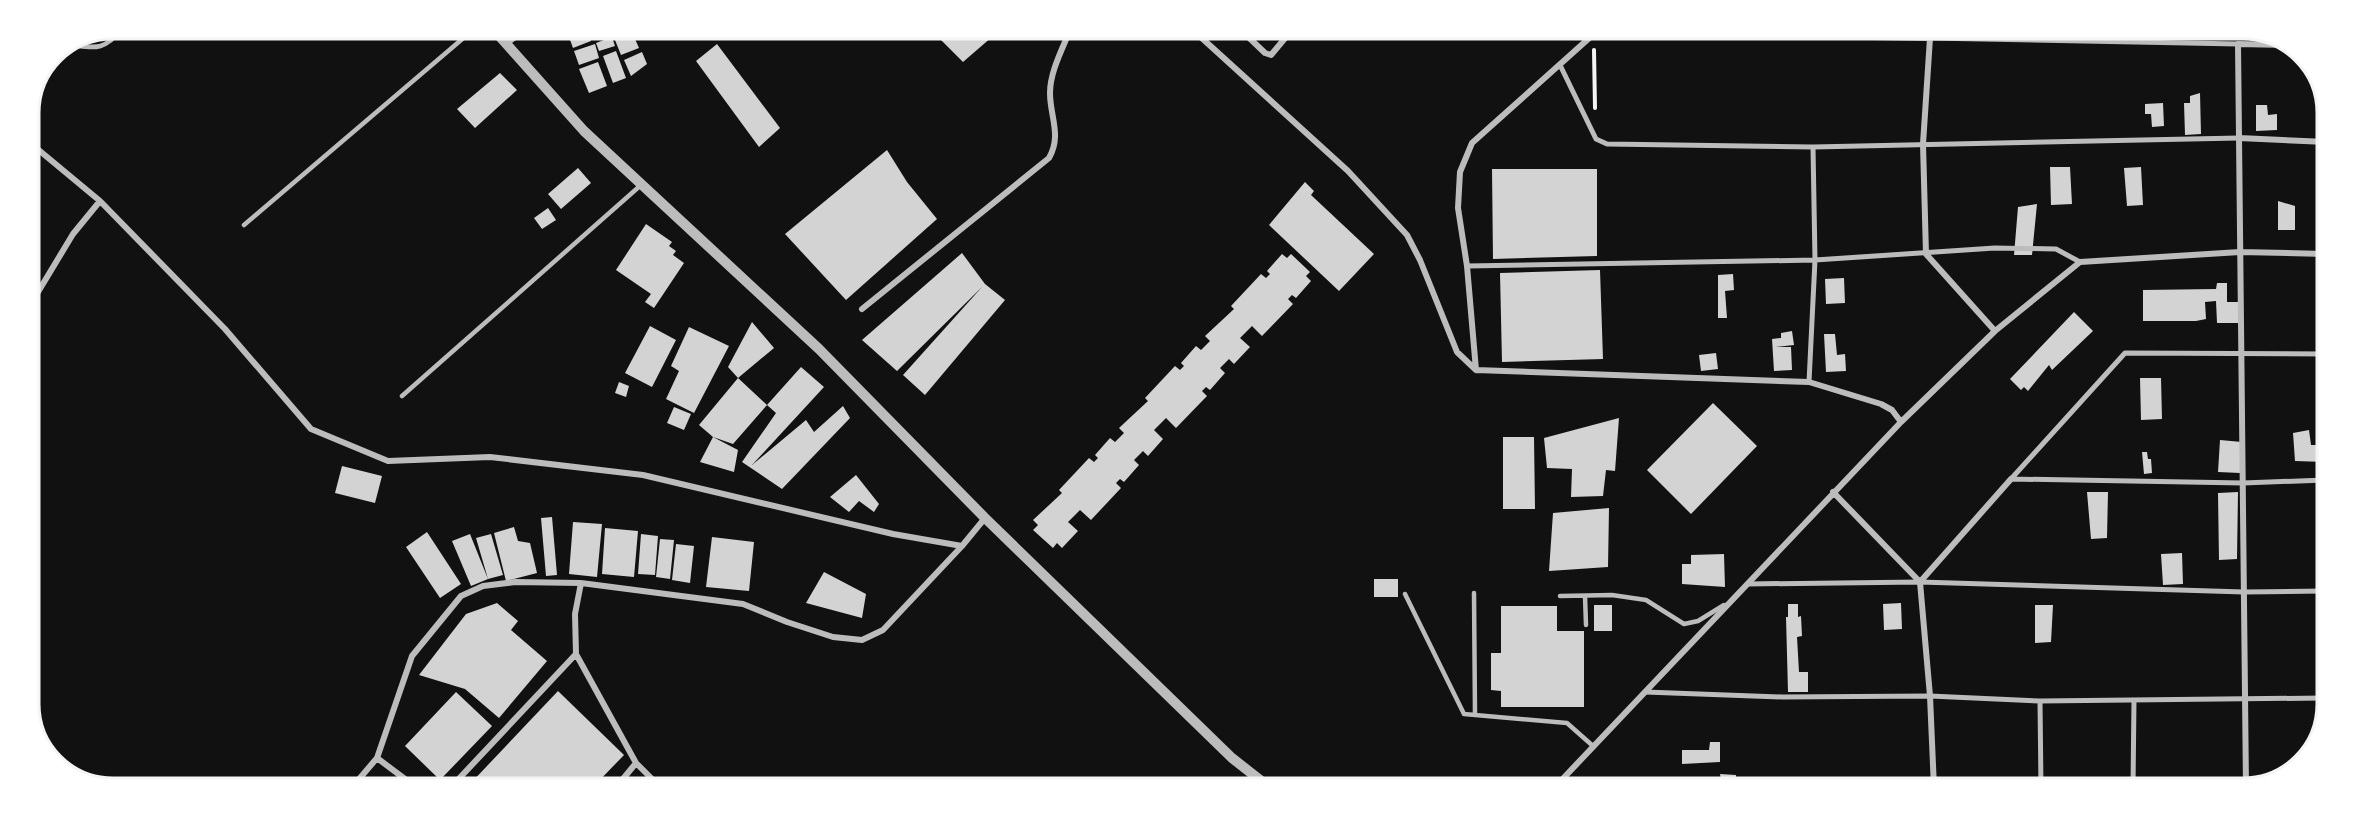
<svg xmlns="http://www.w3.org/2000/svg" width="2356" height="817" viewBox="0 0 2356 817" font-family="Jost,sans-serif">
<rect width="100%" height="100%" fill="#111"/>
<path fill="#d3d3d3" d="M 566,29 L 587,29 L 591,41 L 573,48 Z
M 631,30 L 639,48 L 621,55 L 613,35 Z
M 937,30 L 1000,30 L 963,62 L 937,36 L 940,34 Z
M 612,37 L 615,46 L 599,51 L 596,43 Z
M 595,44 L 599,58 L 579,65 L 574,51 Z
M 717,44 L 780,128 L 759,147 L 696,61 Z
M 616,51 L 626,78 L 613,83 L 603,56 Z
M 642,52 L 647,64 L 631,76 L 624,60 Z
M 598,62 L 607,86 L 589,93 L 579,69 Z
M 500,73 L 517,90 L 475,128 L 457,109 Z
M 2200,93 L 2201,134 L 2185,135 L 2184,103 L 2190,103 L 2190,96 Z
M 2163,103 L 2164,126 L 2152,127 L 2151,114 L 2145,114 L 2145,104 Z
M 2256,105 L 2267,105 L 2268,115 L 2277,114 L 2277,130 L 2256,131 Z
M 887,150 L 907,182 L 937,219 L 846,300 L 785,234 Z
M 2050,167 L 2070,167 L 2072,204 L 2051,205 Z
M 2141,167 L 2143,205 L 2127,206 L 2124,168 Z
M 578,168 L 591,183 L 561,209 L 548,194 Z
M 1492,169 L 1597,169 L 1597,256 L 1493,259 Z
M 1305,182 L 1314,191 L 1311,195 L 1374,254 L 1339,291 L 1269,225 Z
M 2278,201 L 2295,206 L 2295,230 L 2278,230 Z
M 2037,204 L 2032,255 L 2014,255 L 2018,207 Z
M 548,208 L 556,220 L 542,229 L 534,218 Z
M 646,224 L 672,242 L 669,246 L 676,251 L 673,255 L 684,263 L 654,308 L 645,302 L 651,294 L 616,270 Z
M 962,253 L 985,284 L 1005,300 L 925,395 L 903,375 L 982,287 L 897,371 L 862,340 Z
M 1282,254 L 1287,258 L 1291,254 L 1310,272 L 1306,276 L 1311,281 L 1296,298 L 1292,295 L 1288,299 L 1293,304 L 1262,336 L 1252,326 L 1240,338 L 1250,347 L 1234,364 L 1229,359 L 1220,368 L 1225,373 L 1210,390 L 1206,387 L 1202,391 L 1207,396 L 1176,428 L 1166,418 L 1154,430 L 1163,439 L 1148,456 L 1143,451 L 1134,460 L 1139,465 L 1124,482 L 1120,479 L 1116,483 L 1121,488 L 1091,520 L 1080,510 L 1068,522 L 1078,531 L 1062,548 L 1057,543 L 1053,548 L 1033,530 L 1038,525 L 1033,520 L 1062,493 L 1059,490 L 1089,458 L 1094,462 L 1098,458 L 1095,455 L 1110,438 L 1115,442 L 1124,433 L 1119,428 L 1148,401 L 1145,398 L 1175,366 L 1180,370 L 1184,366 L 1181,363 L 1196,346 L 1201,350 L 1210,341 L 1205,336 L 1234,309 L 1231,306 L 1261,274 L 1266,278 L 1270,274 L 1267,271 Z
M 1600,270 L 1603,359 L 1502,362 L 1500,273 Z
M 1733,274 L 1734,290 L 1725,291 L 1727,318 L 1718,318 L 1718,275 Z
M 1844,278 L 1845,303 L 1826,304 L 1825,279 Z
M 2217,283 L 2227,283 L 2227,302 L 2239,302 L 2238,323 L 2217,323 L 2216,301 L 2205,302 L 2206,319 L 2196,321 L 2143,321 L 2143,290 L 2216,289 Z
M 2074,312 L 2093,331 L 2052,370 L 2049,365 L 2028,391 L 2024,387 L 2021,390 L 2010,379 Z
M 752,322 L 774,348 L 738,378 L 728,367 Z
M 650,326 L 676,340 L 652,387 L 625,373 Z
M 689,327 L 729,346 L 694,413 L 666,399 L 679,371 L 671,366 Z
M 1792,331 L 1794,345 L 1776,347 L 1791,347 L 1792,370 L 1774,371 L 1772,339 L 1781,338 L 1781,333 Z
M 1824,334 L 1835,334 L 1837,355 L 1845,354 L 1846,371 L 1826,372 Z
M 1716,353 L 1718,369 L 1701,371 L 1699,355 Z
M 801,367 L 824,387 L 752,465 L 806,420 L 814,432 L 843,406 L 850,418 L 782,489 L 742,462 L 776,413 L 767,405 Z
M 738,378 L 767,405 L 733,444 L 713,437 L 699,425 Z
M 2140,378 L 2161,378 L 2162,419 L 2141,420 Z
M 619,382 L 629,386 L 626,397 L 615,393 Z
M 1713,403 L 1757,446 L 1691,514 L 1647,470 Z
M 674,407 L 691,414 L 684,430 L 667,423 Z
M 1619,418 L 1615,471 L 1606,470 L 1603,496 L 1571,497 L 1572,469 L 1547,468 L 1544,438 Z
M 2309,430 L 2311,445 L 2317,445 L 2318,430 L 2325,430 L 2325,462 L 2295,461 L 2293,433 Z
M 713,437 L 738,450 L 734,472 L 700,462 Z
M 1503,437 L 1534,437 L 1535,509 L 1503,509 Z
M 2220,440 L 2242,442 L 2240,473 L 2218,472 Z
M 2142,452 L 2147,452 L 2148,459 L 2151,459 L 2152,473 L 2144,474 Z
M 342,466 L 382,476 L 375,503 L 335,493 Z
M 856,475 L 879,504 L 874,512 L 859,501 L 849,512 L 830,497 Z
M 2087,492 L 2108,492 L 2107,538 L 2091,539 Z
M 2238,492 L 2237,559 L 2219,560 L 2218,493 Z
M 1609,508 L 1608,567 L 1549,571 L 1553,513 Z
M 552,517 L 557,575 L 546,576 L 541,518 Z
M 573,522 L 602,524 L 597,577 L 569,574 Z
M 514,527 L 518,541 L 530,543 L 537,573 L 506,581 L 494,533 Z
M 605,528 L 638,531 L 634,577 L 602,574 Z
M 427,532 L 461,584 L 440,598 L 406,547 Z
M 470,534 L 488,579 L 471,586 L 452,541 Z
M 491,534 L 503,575 L 488,579 L 476,538 Z
M 641,534 L 658,536 L 655,575 L 638,574 Z
M 712,537 L 754,542 L 749,591 L 706,587 Z
M 660,539 L 674,540 L 670,579 L 656,577 Z
M 676,544 L 694,546 L 690,583 L 672,580 Z
M 2182,553 L 2183,584 L 2163,585 L 2161,554 Z
M 1724,554 L 1725,587 L 1682,584 L 1682,564 L 1691,564 L 1691,555 Z
M 824,572 L 866,594 L 862,618 L 806,603 Z
M 1374,579 L 1398,579 L 1398,597 L 1374,597 Z
M 497,603 L 518,621 L 511,630 L 547,661 L 499,718 L 465,689 L 419,675 L 466,614 Z
M 1901,603 L 1902,629 L 1884,630 L 1883,604 Z
M 1788,604 L 1798,604 L 1798,617 L 1801,616 L 1802,636 L 1797,637 L 1799,672 L 1808,672 L 1808,692 L 1788,692 L 1786,617 L 1788,617 Z
M 1594,605 L 1612,605 L 1612,631 L 1594,631 Z
M 2035,605 L 2053,605 L 2051,642 L 2035,643 Z
M 1501,606 L 1557,606 L 1557,631 L 1584,631 L 1584,707 L 1501,707 L 1501,691 L 1491,690 L 1491,653 L 1501,653 Z
M 558,691 L 624,755 L 595,785 L 469,785 Z
M 456,692 L 492,726 L 440,780 L 405,746 Z
M 1710,742 L 1720,742 L 1720,762 L 1682,764 L 1682,750 L 1709,750 Z
M 1720,774 L 1736,775 L 1736,783 L 1722,786 Z"/>
<g fill="none" stroke-linecap="round" stroke-linejoin="round">
<path stroke="#f5f5f5" stroke-width="4" d="M 1594,50 L 1595,108"/>
<path stroke="#bcbcbc" stroke-width="4.5" d="M 507,44 L 527,29
M 72,45 C 100,49 103,49 123,29
M 244,225 L 474,29
M 402,396 L 641,185
M 1474,593 L 1475,715
M 1405,594 L 1464,714 L 1567,723 L 1593,746
M 1560,596 L 1612,595 L 1646,600 L 1684,624 L 1698,621 L 1724,605
M 1585,596 L 1586,625"/>
<path stroke="#bcbcbc" stroke-width="5" d="M 1930,32 L 1930,38 L 2238,44
M 1560,65 L 1596,139 L 1607,144 L 1813,147 L 2239,138
M 1467,266 L 1815,260 L 1995,248 L 2056,249 L 2080,262
M 1809,382 L 1815,260 L 1813,147
M 2011,479 L 2125,353 L 2326,354
M 2011,479 L 2243,483 L 2325,480
M 1747,584 L 1920,582 L 2244,592 L 2324,591
M 1645,692 L 1782,697 L 1930,696 L 2040,701 L 2323,698
M 2040,701 L 2041,788
M 2133,788 L 2134,700"/>
<path stroke="#bcbcbc" stroke-width="6" d="M 1194,31 L 1348,171 L 1407,235 L 1420,260 L 1457,352 L 1476,370
M 1242,31 L 1265,53 L 1271,55 L 1291,31
M 1694,32 L 1702,34 L 1930,38 L 1923,144 L 1926,254 L 1995,331
M 2239,138 L 2327,142
M 29,142 L 100,201 L 225,329 L 311,429 L 388,461 L 490,457 L 643,475 L 893,534 L 962,546 L 985,518
M 29,307 L 73,234 L 100,201
M 862,309 L 1049,158 C 1062,135 1050,117 1050,93 C 1050,72 1062,50 1070,30
M 1476,370 L 1809,382 L 1881,404 L 1892,410 L 1901,422
M 1476,370 L 1467,266 L 1458,208 L 1460,172 L 1472,143 L 1596,32
M 1833,492 L 1920,582
M 1920,582 L 1930,696 L 1934,788
M 1920,582 L 2011,479
M 581,583 L 575,614 L 576,654 L 636,763 L 658,785
M 377,758 L 413,785
M 354,785 L 377,758 L 412,656 L 461,596 L 483,586 L 515,582 L 581,583 L 743,604 L 787,622 L 833,637 L 862,640 L 883,630 L 962,546
M 453,785 L 576,654
M 618,785 L 636,763
M 1555,787 L 1901,422 L 1995,331 L 2080,262 L 2240,252 L 2326,254
M 2246,788 L 2238,44 L 2287,45"/>
<path stroke="#bcbcbc" stroke-width="10" d="M 493,29 L 584,131 L 819,349 L 985,518 L 1232,758 L 1269,787"/>
</g>
<path d="M0 0H2356V817H0ZM113 39H2243A74 74 0 0 1 2317 113V704A74 74 0 0 1 2243 778H113A74 74 0 0 1 39 704V113A74 74 0 0 1 113 39Z" fill="#fff" fill-rule="evenodd"/>
<path fill="none" stroke="#f5f5f5" stroke-width="3" d="M113 39H2243A74 74 0 0 1 2317 113V704A74 74 0 0 1 2243 778H113A74 74 0 0 1 39 704V113A74 74 0 0 1 113 39Z"/>
</svg>
